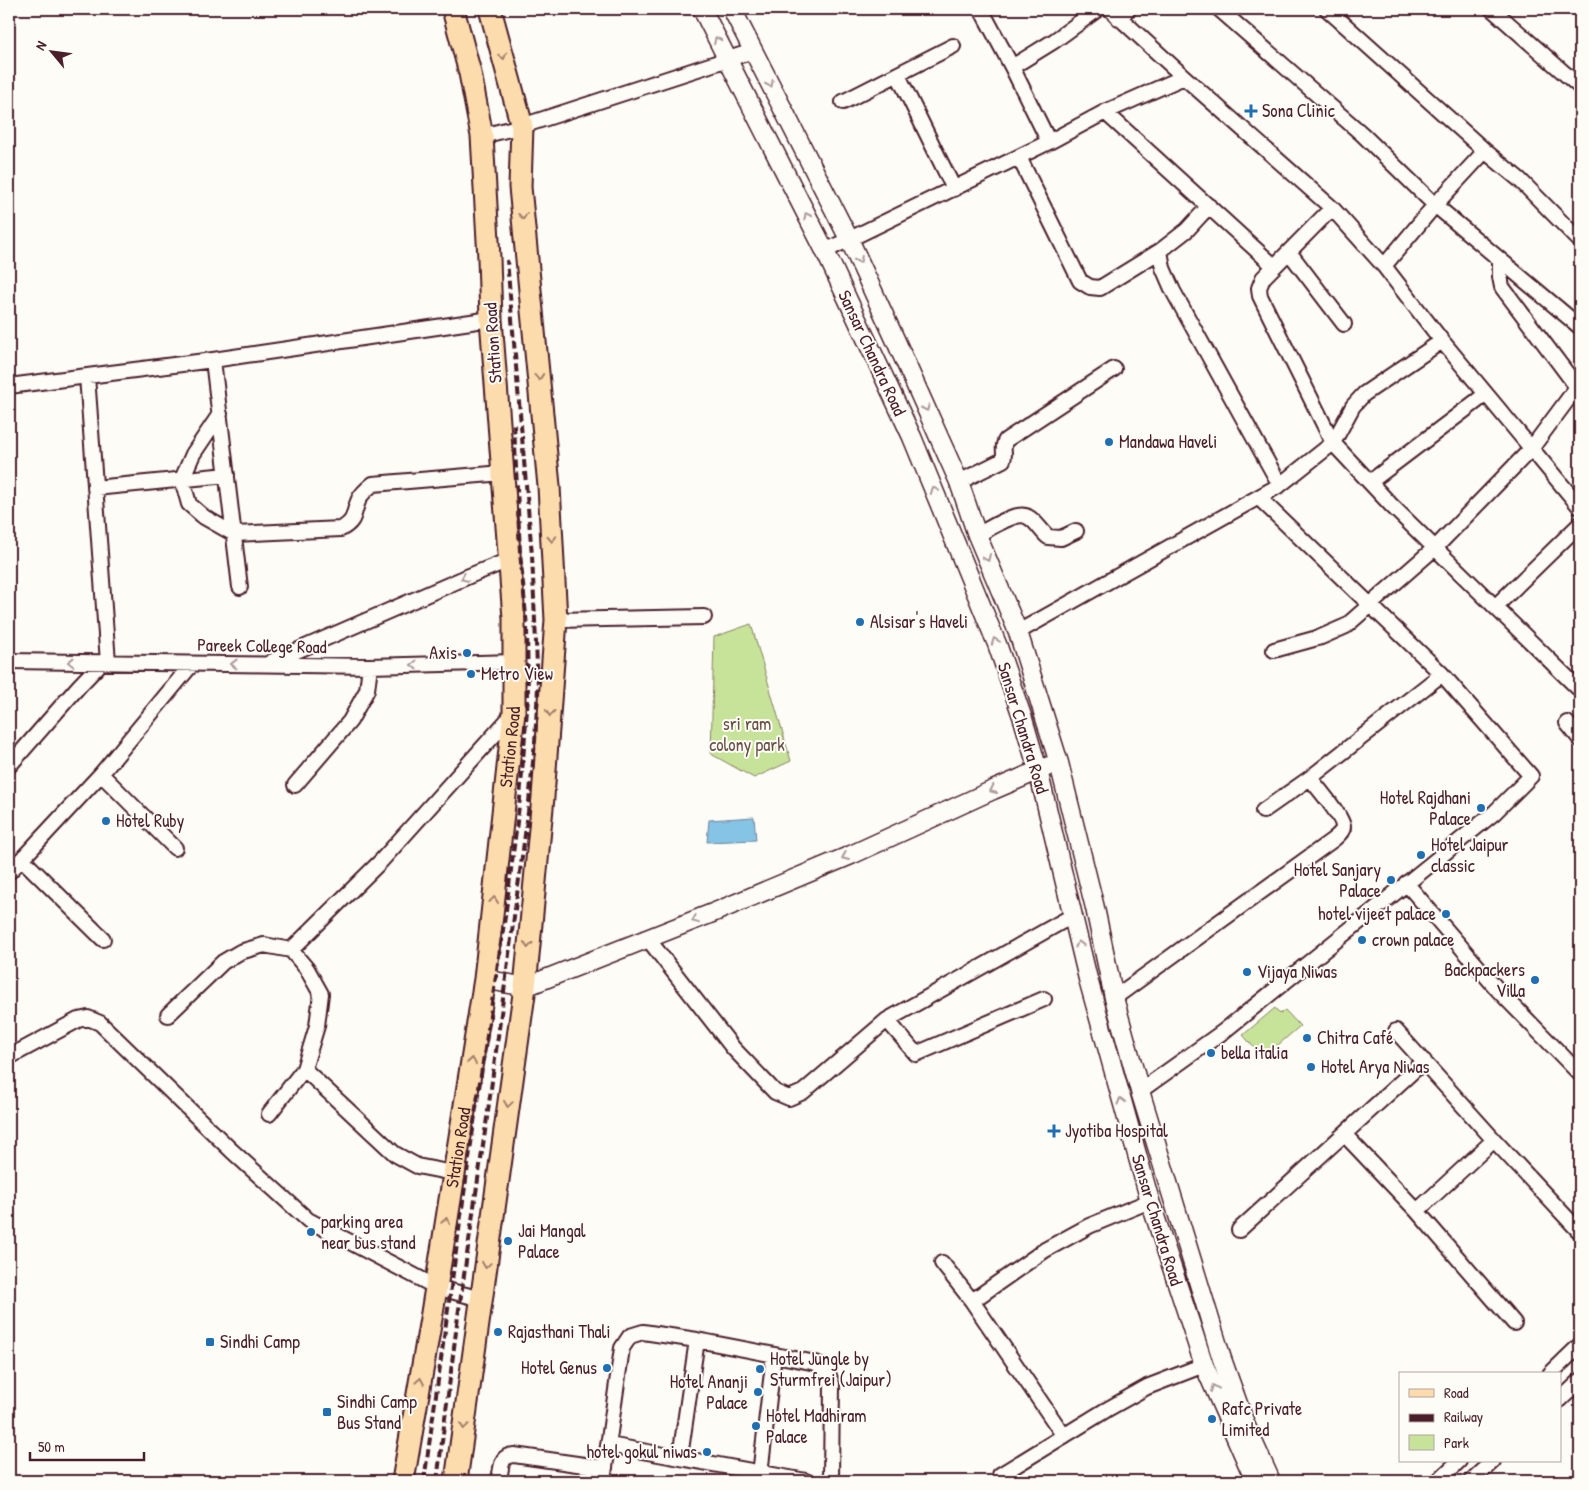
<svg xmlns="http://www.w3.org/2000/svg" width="1589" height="1490" viewBox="0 0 1589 1490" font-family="'Patrick Hand',sans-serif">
<rect width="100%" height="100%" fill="#fdfcf7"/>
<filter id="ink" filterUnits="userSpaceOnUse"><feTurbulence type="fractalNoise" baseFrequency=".02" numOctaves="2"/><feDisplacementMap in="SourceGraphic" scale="10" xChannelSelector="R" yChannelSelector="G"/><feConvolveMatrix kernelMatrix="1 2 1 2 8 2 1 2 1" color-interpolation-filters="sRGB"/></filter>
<g filter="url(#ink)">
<path fill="#c7e399" stroke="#888162" d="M 751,624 L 791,761 L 754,778 L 711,754 L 714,637 Z
M 1275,1008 L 1280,1014 L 1285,1010 L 1300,1026 L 1263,1058 L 1243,1035 Z"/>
<path fill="#85c4e5" stroke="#6d829b" d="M 754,817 L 756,840 L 707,842 L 709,820 Z"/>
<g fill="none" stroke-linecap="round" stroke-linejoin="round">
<g stroke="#4a1f2b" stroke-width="18">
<path id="minor" d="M 981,9 L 1012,67 L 1049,142
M 1110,9 L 1184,77 L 1332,208 L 1384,266 L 1442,341 L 1580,507
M 1219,9 L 1362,134 L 1435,205 L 1580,327
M 1327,9 L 1485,151 L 1520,180 L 1580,241
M 1492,9 L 1580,87
M 1119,19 L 1128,9
M 1012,67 L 1054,41 L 1098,9
M 898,75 L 954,189
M 843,102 L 953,46
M 1105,112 L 1274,266
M 482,136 L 522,126 L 753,51
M 1019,157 L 1080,281 L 1090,287 L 1100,288 L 1160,251 L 1187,230 L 1209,206
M 1332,208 L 1263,278 L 1259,288 L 1260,296 L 1333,443 L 1391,505 L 1580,690
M 825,251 L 1049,142 L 1105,112 L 1184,77
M 1160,251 L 1163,268 L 1173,291 L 1280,485
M 1289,252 L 1344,324
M 1500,260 L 1500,277 L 1502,287 L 1577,387
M 1384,266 L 1435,205 L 1485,151
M 213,360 L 240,587
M 87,376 L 108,662
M 9,386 L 213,360 L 491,319
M 220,414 L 193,454 L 182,479 L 189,504 L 204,517 L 234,534 L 341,529 C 357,520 352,514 359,499 C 362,493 368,488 373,484 L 503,473
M 959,482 L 1003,460 C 1006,453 1001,447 1006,440 L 1114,369
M 1370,482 L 1486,394
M 95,488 L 227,475
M 977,535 C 989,529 1017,510 1028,517 C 1036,521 1041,531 1048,537 L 1061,538 L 1076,531
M 1496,606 L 1580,524
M 556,620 L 704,617
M 1018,632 L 1280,485 L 1333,443 L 1353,406 L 1364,394 L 1442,341
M 1274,650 L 1321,637 L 1346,626 L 1436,547 L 1531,449 L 1580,383
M 9,661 L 370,666 L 515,662
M 271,662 L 469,576 L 509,560
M 1567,723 L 1580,739
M 9,766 L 79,686 L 102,662
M 101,774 L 175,848
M 295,785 L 350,721 L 367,690 L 370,666
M 1263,811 L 1310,778 L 1442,674
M 9,872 L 22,859
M 1406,883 L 1498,990 L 1580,1074
M 103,939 L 22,859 L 101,774 L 192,664
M 648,939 L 733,1048 L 775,1092 L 789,1098 L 803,1092 L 887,1020 L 1072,916
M 291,950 L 381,861 L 513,714
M 1114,998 L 1334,839 C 1337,836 1343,832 1343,827 C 1343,817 1317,787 1310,778
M 168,1015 L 223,962 L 240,952 L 264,945 L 291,950 L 307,969 L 321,994 L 317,1026 L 304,1069 L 269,1114
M 887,1020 L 916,1054 L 1044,999
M 1396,1031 L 1494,1140 L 1580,1232
M 9,1057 L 78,1020 L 88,1018 L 100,1023 L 232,1151 L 308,1220 L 436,1287 L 481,1299
M 304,1069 L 395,1154 L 417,1166 L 453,1173
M 1140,1091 L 1224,1031 L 1494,813 L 1531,776 L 1442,674 L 1259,498
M 1344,1134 L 1417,1211
M 1494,1140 L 1417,1211 L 1514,1323
M 1239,1230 L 1424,1061
M 942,1263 L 972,1301 L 1064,1436
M 972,1301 L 1045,1250 L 1089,1226 L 1150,1201
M 1550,1374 L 1580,1345
M 1560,1400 L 1580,1381
M 609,1445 L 806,1481
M 680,1457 L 697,1340
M 760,1474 L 774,1355
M 1000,1475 L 1106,1410 L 1147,1387 L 1204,1365
M 498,1481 C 503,1469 498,1456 514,1455 L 605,1468
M 603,1481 L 622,1348 L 630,1336 L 643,1332 L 697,1340 L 816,1363 L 827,1371 L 832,1384 L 831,1481
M 1438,1481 L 1459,1461
M 1471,1481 L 1493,1461"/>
</g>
<g stroke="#4a1f2b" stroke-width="21">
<path id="tertiary" d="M 702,9 L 825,251 L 912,437 L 997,644 L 1023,719 L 1038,770 L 1088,979 L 1150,1201 L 1204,1365 L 1255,1481
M 732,9 L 849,239 L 895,339 L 959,482 L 977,535 L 1018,632 L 1059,763 L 1095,908 L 1114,998 L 1140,1091 L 1222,1359 L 1246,1426 L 1271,1481
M 485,979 L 525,987 L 715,912 L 851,855 L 993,790 L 1049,766"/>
</g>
<g stroke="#4a1f2b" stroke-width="25">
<g id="primary">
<path id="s1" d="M 403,1481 L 432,1313 L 485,979 L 514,712 L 514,618 L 491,319 L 489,258 L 482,136 L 470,73 L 453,9"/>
<path d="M 456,1481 L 525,987 L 543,797 L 556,620 L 549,486 L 520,187 L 522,126 L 490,9"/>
</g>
</g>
<use href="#minor" stroke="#fdfcf7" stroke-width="14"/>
<use href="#tertiary" stroke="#fdfcf7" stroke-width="18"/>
<use href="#primary" stroke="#fcdcac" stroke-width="21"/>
<path stroke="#4a1f2b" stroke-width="4" stroke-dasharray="8 4" stroke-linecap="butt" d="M 424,1481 L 476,1108 L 506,910 L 520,798 L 528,697 L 527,627 L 520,552 L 514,424
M 437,1481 L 458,1316 L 488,1111 L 528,812 L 535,742 L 538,687 L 532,555 L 507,260"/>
</g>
<defs><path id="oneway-chevron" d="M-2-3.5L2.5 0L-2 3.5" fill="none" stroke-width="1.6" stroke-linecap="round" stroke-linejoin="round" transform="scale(1.25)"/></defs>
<g stroke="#ac999b">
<use href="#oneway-chevron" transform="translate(717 40) rotate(-116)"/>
<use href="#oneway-chevron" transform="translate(770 84) rotate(63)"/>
<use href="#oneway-chevron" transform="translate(807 216) rotate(-117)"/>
<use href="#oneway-chevron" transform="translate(859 260) rotate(65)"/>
<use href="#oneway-chevron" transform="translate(926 408) rotate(66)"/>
<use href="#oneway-chevron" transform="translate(934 490) rotate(-112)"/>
<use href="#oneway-chevron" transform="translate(987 558) rotate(67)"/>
<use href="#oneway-chevron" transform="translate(464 578) rotate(157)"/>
<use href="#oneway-chevron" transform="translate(995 641) rotate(-111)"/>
<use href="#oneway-chevron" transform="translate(71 662) rotate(-179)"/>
<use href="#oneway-chevron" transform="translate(234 664) rotate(-179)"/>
<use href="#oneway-chevron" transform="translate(414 665) rotate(179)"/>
<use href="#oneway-chevron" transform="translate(993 790) rotate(155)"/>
<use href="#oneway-chevron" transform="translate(845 857) rotate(157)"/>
<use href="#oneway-chevron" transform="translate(695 920) rotate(158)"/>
<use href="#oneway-chevron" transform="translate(1079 944) rotate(-104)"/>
<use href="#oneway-chevron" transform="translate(1121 1101) rotate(-106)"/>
<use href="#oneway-chevron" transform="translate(1214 1388) rotate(-113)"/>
</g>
<g stroke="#a37e6c">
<use href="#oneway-chevron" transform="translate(503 56) rotate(75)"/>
<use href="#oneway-chevron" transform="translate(523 216) rotate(84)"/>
<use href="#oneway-chevron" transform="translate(539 377) rotate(85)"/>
<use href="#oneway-chevron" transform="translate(552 539) rotate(87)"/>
<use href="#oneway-chevron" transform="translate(550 713) rotate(95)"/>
<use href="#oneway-chevron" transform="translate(494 900) rotate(-84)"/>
<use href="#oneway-chevron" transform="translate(528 945) rotate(95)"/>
<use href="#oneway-chevron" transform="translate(472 1061) rotate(-81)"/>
<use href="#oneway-chevron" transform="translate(508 1104) rotate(98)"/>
<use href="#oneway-chevron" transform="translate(446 1221) rotate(-81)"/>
<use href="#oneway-chevron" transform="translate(486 1265) rotate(98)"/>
<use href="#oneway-chevron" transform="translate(420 1381) rotate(-80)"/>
<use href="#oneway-chevron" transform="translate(464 1426) rotate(98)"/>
</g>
</g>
<g fill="#1f6fb2" stroke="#fdfcf7" stroke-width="2">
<path d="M1248.5 103.5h5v5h5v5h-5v5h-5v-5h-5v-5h5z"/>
<circle cx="1109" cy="442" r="5"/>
<circle cx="860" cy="622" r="5"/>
<circle cx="467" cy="653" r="5"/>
<circle cx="471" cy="674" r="5"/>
<circle cx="1481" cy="808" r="5"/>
<circle cx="106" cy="821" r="5"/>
<circle cx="1421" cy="855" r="5"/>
<circle cx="1391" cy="880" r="5"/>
<circle cx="1446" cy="914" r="5"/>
<circle cx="1362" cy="940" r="5"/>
<circle cx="1247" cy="972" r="5"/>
<circle cx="1535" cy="980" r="5"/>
<circle cx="1307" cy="1038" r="5"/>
<circle cx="1211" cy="1053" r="5"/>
<circle cx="1311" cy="1067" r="5"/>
<path d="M1051.5 1123.5h5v5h5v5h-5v5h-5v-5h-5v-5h5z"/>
<circle cx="311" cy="1232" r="5"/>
<circle cx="508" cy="1241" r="5"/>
<circle cx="498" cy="1332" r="5"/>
<rect x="205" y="1337" width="10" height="10" rx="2.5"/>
<circle cx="607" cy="1368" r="5"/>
<circle cx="760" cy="1369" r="5"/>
<circle cx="758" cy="1392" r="5"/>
<rect x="322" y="1407" width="10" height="10" rx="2.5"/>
<circle cx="1212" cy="1419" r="5"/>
<circle cx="756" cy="1426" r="5"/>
<circle cx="707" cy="1452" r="5"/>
</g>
<g text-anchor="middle" stroke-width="4" stroke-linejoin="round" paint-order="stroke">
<g font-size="18" fill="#4a1f2b" stroke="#fdfcf7" text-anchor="start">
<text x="1262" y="117">Sona Clinic</text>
<text x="1119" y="448">Mandawa Haveli</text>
<text x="870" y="628">Alsisar's Haveli</text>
<text x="457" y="659" text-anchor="end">Axis</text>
<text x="481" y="680">Metro View</text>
<text x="1471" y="804" text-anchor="end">Hotel Rajdhani<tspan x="1471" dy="21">Palace</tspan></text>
<text x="116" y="827">Hotel Ruby</text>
<text x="1431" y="851">Hotel Jaipur<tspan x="1431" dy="21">classic</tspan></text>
<text x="1381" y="876" text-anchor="end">Hotel Sanjary<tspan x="1381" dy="21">Palace</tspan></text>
<text x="1436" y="920" text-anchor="end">hotel vijeet palace</text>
<text x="1372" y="946">crown palace</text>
<text x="1525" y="976" text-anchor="end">Backpackers<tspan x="1525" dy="21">Villa</tspan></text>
<text x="1257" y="978">Vijaya Niwas</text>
<text x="1317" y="1044">Chitra Café</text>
<text x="1221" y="1059">bella italia</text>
<text x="1321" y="1073">Hotel Arya Niwas</text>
<text x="1065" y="1137">Jyotiba Hospital</text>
<text x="321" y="1228">parking area<tspan x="321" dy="21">near bus stand</tspan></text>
<text x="518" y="1237">Jai Mangal<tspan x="518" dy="21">Palace</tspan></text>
<text x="508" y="1338">Rajasthani Thali</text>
<text x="220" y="1348">Sindhi Camp</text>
<text x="770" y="1365">Hotel Jungle by<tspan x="770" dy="21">Sturmfrei (Jaipur)</tspan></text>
<text x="597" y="1374" text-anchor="end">Hotel Genus</text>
<text x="748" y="1388" text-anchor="end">Hotel Ananji<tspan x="748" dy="21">Palace</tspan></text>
<text x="337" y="1408">Sindhi Camp<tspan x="337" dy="21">Bus Stand</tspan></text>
<text x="1222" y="1415">Rafc Private<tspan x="1222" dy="21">Limited</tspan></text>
<text x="766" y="1422">Hotel Madhiram<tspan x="766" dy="21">Palace</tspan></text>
<text x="697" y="1458" text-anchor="end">hotel gokul niwas</text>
</g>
<g font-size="18" fill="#4a1f2b" stroke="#fdfcf7">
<text transform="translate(493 343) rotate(-94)" y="6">Station Road</text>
<text transform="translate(872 353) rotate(65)" y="6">Sansar Chandra Road</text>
<text transform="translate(262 646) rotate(1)" y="6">Pareek College Road</text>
<text transform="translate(1023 728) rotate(73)" y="6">Sansar Chandra Road</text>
<text dy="6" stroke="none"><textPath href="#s1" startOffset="742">Station Road</textPath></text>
<text dy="6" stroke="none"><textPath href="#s1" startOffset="338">Station Road</textPath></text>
<text transform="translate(1157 1220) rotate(73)" y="6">Sansar Chandra Road</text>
</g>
<g font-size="18" fill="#695046" stroke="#fdfcf7">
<text x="747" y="730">sri ram<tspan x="747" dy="21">colony park</tspan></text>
</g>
</g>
<rect width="1589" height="1490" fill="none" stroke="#fdfcf7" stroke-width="30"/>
<rect x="15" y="15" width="1559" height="1460" fill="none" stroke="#4a1f2b" stroke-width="2" filter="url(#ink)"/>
<rect x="1399" y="1372" width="162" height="90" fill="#fdfcf7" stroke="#b5a4a5"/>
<rect x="1409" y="1389" width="25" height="8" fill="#fcdcac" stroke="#b5a4a5"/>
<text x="1444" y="1398" font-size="15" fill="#4a1f2b">Road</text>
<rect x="1409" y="1414" width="25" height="8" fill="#4a1f2b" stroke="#b5a4a5"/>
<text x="1444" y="1422" font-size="15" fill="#4a1f2b">Railway</text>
<rect x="1409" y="1435" width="25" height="15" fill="#c7e399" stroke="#b5a4a5"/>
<text x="1444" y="1448" font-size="15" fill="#4a1f2b">Park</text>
<g transform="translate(52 52) rotate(299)" stroke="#fdfcf7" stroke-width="4" paint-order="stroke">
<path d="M0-4L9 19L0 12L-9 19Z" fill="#4a1f2b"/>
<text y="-8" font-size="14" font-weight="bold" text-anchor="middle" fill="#4a1f2b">N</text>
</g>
<path d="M30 1452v8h114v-8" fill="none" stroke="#4a1f2b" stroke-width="2.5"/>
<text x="38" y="1452" font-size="15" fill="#4a1f2b" stroke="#fdfcf7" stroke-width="4" paint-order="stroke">50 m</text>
</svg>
